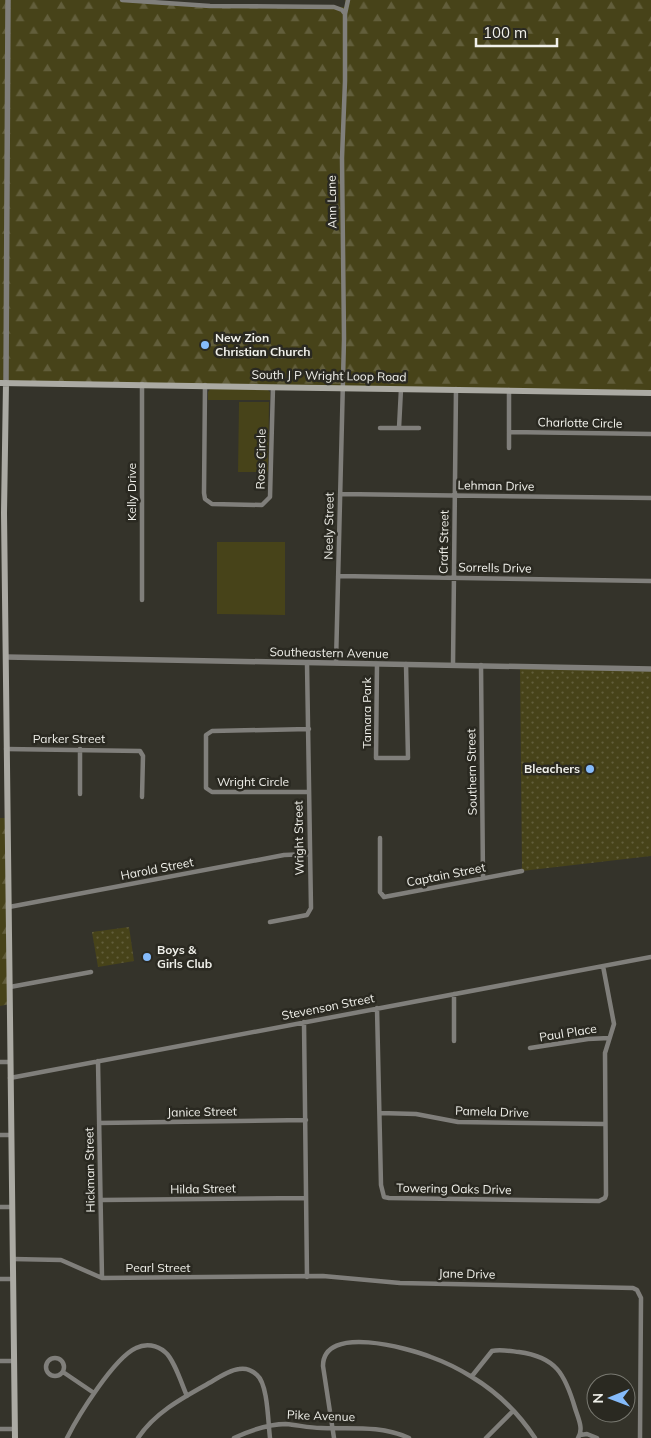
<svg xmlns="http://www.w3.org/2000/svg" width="651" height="1438" viewBox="0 0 651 1438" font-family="Mulish,sans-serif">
<defs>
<pattern id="forest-firs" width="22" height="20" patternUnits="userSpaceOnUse" patternTransform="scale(1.25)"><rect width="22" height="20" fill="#474319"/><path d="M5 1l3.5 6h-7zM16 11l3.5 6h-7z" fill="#625e3b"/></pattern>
<pattern id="park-dots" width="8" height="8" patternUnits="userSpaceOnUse" patternTransform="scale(1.25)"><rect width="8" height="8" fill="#474319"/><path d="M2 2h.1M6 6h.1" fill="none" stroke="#625e3b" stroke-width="1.8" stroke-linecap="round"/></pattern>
</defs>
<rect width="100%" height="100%" fill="#34332a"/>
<path fill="#474319" d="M 210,389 L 267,389 L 270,392 L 270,400 L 208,400 L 208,392 Z
M 239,402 L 269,402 L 268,472 L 238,472 Z
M 217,542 L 285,542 L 285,615 L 217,614 Z"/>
<path fill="url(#forest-firs)" d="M 0,0 L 118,0 L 210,6 L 345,7 L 345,0 L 651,0 L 651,393 L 0,383 Z
M 0,818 L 7,818 L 10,1004 L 0,1006 Z"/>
<path fill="url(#park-dots)" d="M 520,666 L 651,669 L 651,856 L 522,871 Z
M 129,927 L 134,961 L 98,967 L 92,932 Z"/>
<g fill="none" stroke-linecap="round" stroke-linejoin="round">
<path stroke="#807f7b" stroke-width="4.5" d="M 122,0 L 210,6 L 334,7 L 342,10 L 345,14
M 205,385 L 204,493 L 205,499 L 212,504 L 262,505 L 270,497 L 273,387
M 380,428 L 419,428
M 399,428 L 401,389
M 509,432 L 651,434
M 509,448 L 509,390
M 340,494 L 651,498
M 338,576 L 651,581
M 142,600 L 142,384
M 336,663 L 344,339 L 342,158 L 345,81 L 345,14 L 348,0
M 377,664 L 376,758 L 408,758 L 406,664
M 453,665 L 456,389
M 481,665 L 483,878
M 309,729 L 212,731 L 206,735 L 206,788 L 212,792 L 309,792
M 6,749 L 140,751 L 143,756 L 142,797
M 80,794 L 80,749
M 380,838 L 380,892 L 384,897 L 522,871
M 9,907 L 284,855 L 309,854
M 270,922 L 307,915 L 311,908 L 307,663
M 10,987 L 91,972
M 377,1008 L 381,1185 L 384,1197 L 389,1198 L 599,1201 L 605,1198 L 606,1195 L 605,1053 L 614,1024 L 603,966
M 304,1022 L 307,1277
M 454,1041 L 454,994
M 530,1048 L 588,1039 L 609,1038
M 98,1061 L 102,1278
M 0,1062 L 9,1062
M 10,1078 L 651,957
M 380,1113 L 416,1114 L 458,1122 L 604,1124
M 99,1123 L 306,1120
M 0,1135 L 11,1135
M 101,1200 L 306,1198
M 0,1207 L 12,1207
M 13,1259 L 61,1260 L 102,1278 L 323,1276 L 400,1283 L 633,1288 L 637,1290 L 641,1298 L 640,1438
M 0,1279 L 13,1279
M46 1367a9 9 0 1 1 18 0a9 9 0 1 1-18 0Z
M 0,1361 L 14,1361
M 63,1372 L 94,1393
M 472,1376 L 492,1351 C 500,1349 510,1351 519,1352 C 556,1357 565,1374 575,1408 C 578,1418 584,1429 578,1438
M 0,1429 L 15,1429
M 580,1435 L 587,1434 L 597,1438
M 67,1438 C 78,1416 114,1358 136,1348 C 146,1343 157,1345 165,1352 C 174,1359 182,1385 187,1396
M 138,1438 C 155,1412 184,1397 211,1382 C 219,1377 230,1370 239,1369 C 245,1368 252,1370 257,1375 C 268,1384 268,1423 270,1438
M 234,1438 C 249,1431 270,1424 286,1424 C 298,1425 309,1428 321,1428 C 352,1429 380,1425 409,1438
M 334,1438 L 323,1366 C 323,1324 408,1348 431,1357 C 445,1362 459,1369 472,1377 C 497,1392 519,1414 535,1438
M 486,1438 L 513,1411"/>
<path stroke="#807f7b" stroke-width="5.5" d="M 6,383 L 8,0
M 6,657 L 651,669"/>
<path stroke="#abaaa3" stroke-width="6" d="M 0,383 L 651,393
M 6,383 L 4,513 L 15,1438"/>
</g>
<g fill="#85bbfb" stroke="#2a2921" stroke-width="2">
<circle cx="205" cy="345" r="5"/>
<circle cx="590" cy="769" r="5"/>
<circle cx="147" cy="957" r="5"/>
</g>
<g text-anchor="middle" stroke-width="5" stroke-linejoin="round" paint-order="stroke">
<g font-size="12" fill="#f0f0ea" stroke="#2a2921">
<text transform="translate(332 202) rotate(-91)" y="4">Ann Lane</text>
<text transform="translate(329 376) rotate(1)" y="4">South J P Wright Loop Road</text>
<text transform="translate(580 423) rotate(1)" y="4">Charlotte Circle</text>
<text transform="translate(261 459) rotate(-89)" y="4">Ross Circle</text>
<text transform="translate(496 486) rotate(1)" y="4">Lehman Drive</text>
<text transform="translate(132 492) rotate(-90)" y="4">Kelly Drive</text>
<text transform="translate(329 526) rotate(-89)" y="4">Neely Street</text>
<text transform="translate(444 542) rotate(-89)" y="4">Craft Street</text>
<text transform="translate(495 568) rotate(1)" y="4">Sorrells Drive</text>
<text transform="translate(329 653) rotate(1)" y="4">Southeastern Avenue</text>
<text transform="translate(367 713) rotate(-90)" y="4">Tamara Park</text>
<text x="69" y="743">Parker Street</text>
<text transform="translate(472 772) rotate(-91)" y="4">Southern Street</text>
<text x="253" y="786">Wright Circle</text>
<text transform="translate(299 838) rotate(-91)" y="4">Wright Street</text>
<text transform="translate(157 869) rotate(-11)" y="4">Harold Street</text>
<text transform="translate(446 875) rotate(-11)" y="4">Captain Street</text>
<text transform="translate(328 1007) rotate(-11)" y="4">Stevenson Street</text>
<text transform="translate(568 1033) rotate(-9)" y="4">Paul Place</text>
<text transform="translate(202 1112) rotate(-1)" y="4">Janice Street</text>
<text transform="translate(492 1112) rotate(2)" y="4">Pamela Drive</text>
<text transform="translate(90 1170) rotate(-91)" y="4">Hickman Street</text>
<text transform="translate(203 1189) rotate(-1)" y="4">Hilda Street</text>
<text transform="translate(454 1189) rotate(1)" y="4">Towering Oaks Drive</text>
<text x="158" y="1272">Pearl Street</text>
<text transform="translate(467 1274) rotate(1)" y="4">Jane Drive</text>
<text transform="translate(321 1416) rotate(2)" y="4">Pike Avenue</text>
</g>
<g font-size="12" font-weight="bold" fill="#f0f0ea" stroke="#2a2921" text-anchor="start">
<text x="215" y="342">New Zion<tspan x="215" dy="14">Christian Church</tspan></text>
<text x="580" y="773" text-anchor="end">Bleachers</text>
<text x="157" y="954">Boys &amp;<tspan x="157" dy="14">Girls Club</tspan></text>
</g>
</g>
<g transform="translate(611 1398) rotate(269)"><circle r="24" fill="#2a2921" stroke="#797971"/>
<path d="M0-4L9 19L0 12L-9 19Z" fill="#85bbfb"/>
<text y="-8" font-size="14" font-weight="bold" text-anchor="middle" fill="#f0f0ea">N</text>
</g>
<path d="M476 38v8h81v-8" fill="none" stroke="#f0f0ea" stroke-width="2.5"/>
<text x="483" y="38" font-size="15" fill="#f0f0ea" stroke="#2a2921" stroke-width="4" paint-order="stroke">100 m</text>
</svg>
